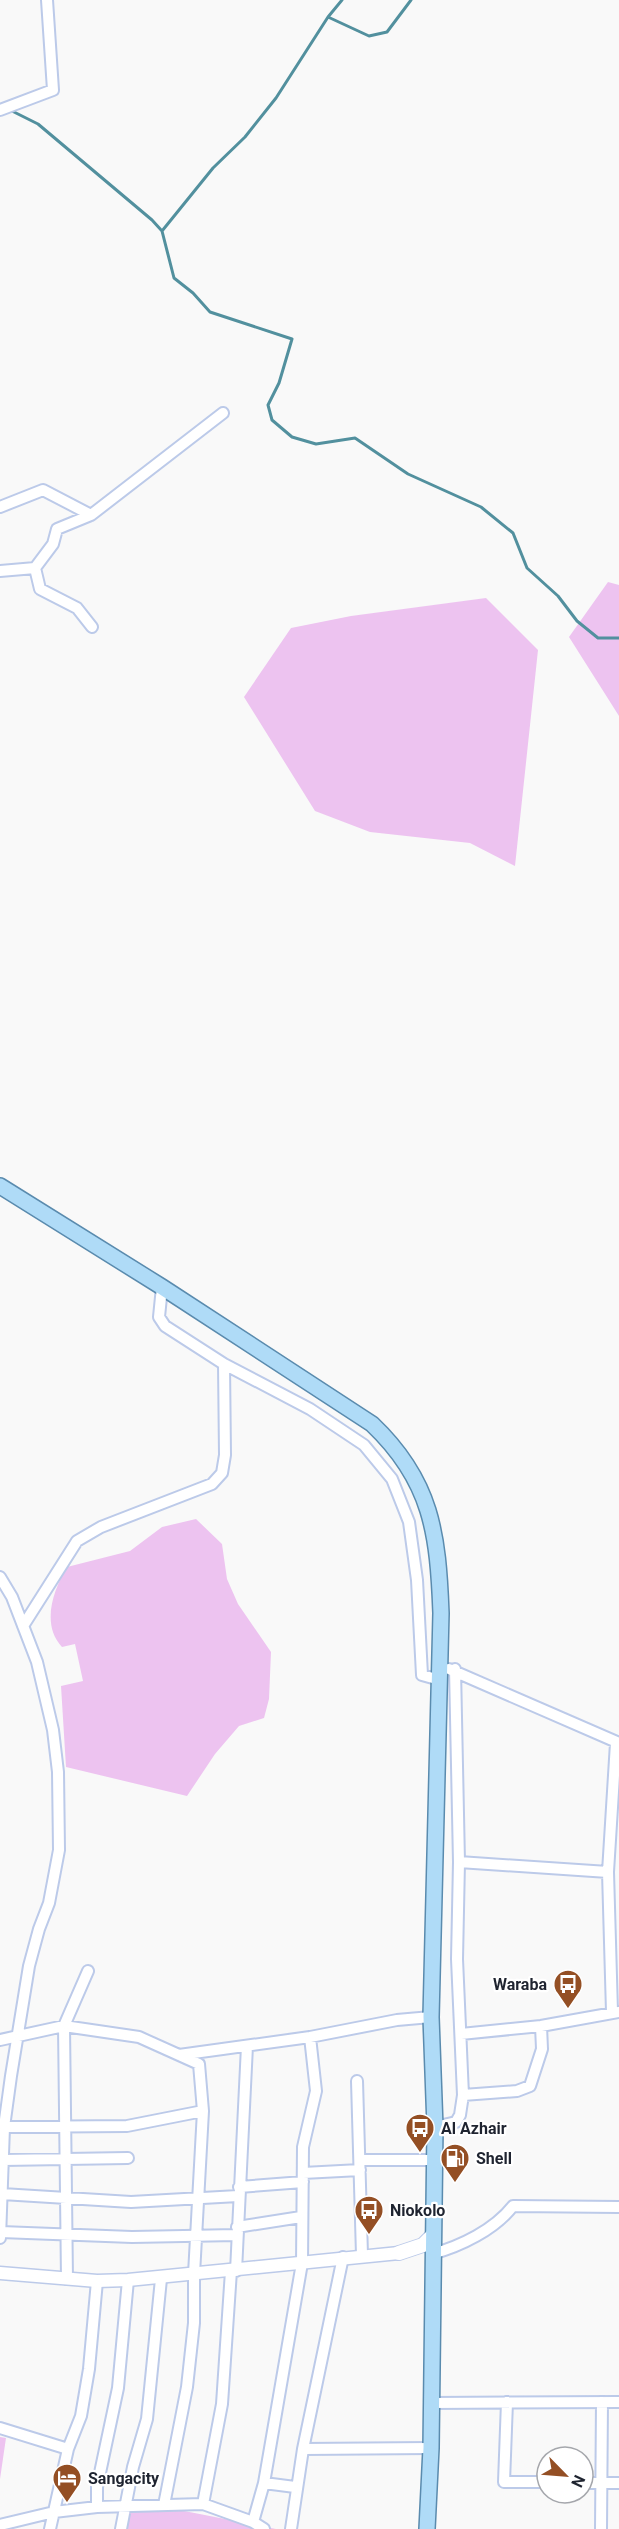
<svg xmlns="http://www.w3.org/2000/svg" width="619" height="2529" viewBox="0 0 619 2529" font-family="Roboto,sans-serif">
<rect width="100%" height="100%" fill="#f9f9f9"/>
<path fill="#edc3f0" d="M 608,582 L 619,585 L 619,716 L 569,637 Z
M 486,598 L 538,650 L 515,866 L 470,843 L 370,832 L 315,811 L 244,697 L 291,628 L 351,616 Z
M 196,1519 L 222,1544 L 227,1579 L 238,1604 L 271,1652 L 269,1699 L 264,1718 L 239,1726 L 215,1754 L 187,1796 L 66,1767 L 61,1686 L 83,1681 L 75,1644 L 62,1647 C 41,1625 53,1590 67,1567 L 130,1551 L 162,1527 Z
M 0,2437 L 6,2438 L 0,2479 Z
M 138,2502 L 276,2529 L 117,2529 L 119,2517 Z"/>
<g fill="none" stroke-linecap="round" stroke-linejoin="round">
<path stroke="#52909e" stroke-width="3" d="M 328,17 L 369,36 L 387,32 L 411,0
M 10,110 L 38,124 L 152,220 L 162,231 L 174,278 L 193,293 L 210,312 L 292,339 L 279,383 L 268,405 L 272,420 L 292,437 L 316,444 L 355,438 L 408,474 L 481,507 L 513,533 L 527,568 L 558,596 L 577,621 L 598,638 L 619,638
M 162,231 L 213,168 L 245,137 L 276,98 L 328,17 L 342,0"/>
<g stroke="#bccae9" stroke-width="14">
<path id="minor" d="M 0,110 L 53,90 L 47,0
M 0,507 L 43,490 L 91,515
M 35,568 L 40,589 L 77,608 L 92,627
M 0,571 L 35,568 L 53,544 L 57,529 L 91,515 L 223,413
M 162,1287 L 159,1317 L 165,1326 L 224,1364 L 310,1409 L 364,1445 L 392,1479 L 409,1522 L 417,1580 L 422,1675 L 440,1680
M 0,1577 L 12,1597 L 37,1662 L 53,1730 L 58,1772 L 59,1850 L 49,1903 L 39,1929 L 29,1966 L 11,2076 L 4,2127 L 0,2238
M 23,1626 L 77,1541 L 101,1527 L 212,1484 L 222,1473 L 225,1455 L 224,1364
M 449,1669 L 619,1743
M 459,1862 L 608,1872
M 612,2012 L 608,1872 L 616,1743
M 461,2034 L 541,2026 L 619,2012
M 0,2040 L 64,2026 L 139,2037 L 199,2064 L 203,2111 L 194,2274 L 194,2323 L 187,2387 L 164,2505
M 179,2055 L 310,2037 L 397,2020 L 431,2017
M 357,2081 L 362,2255
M 463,2095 L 517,2091 L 530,2086 L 542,2049 L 541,2026
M 0,2127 L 127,2126 L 203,2111
M 435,2127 L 456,2122 L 460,2115 L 463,2095 L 457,1959 L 459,1862 L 455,1669
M 3,2160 L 128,2158
M 360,2160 L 434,2160
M 303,2173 L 360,2170
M 239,2187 L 303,2182
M 2,2194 L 131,2202 L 238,2196
M 237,2227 L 301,2217
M 1,2232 L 132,2237 L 236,2235
M 432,2254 C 461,2246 494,2230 513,2206 L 619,2207
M 236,2271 L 247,2046
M 67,2279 L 64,2026 L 88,1971
M 507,2402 L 504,2482 L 547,2482
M 431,2403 L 619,2402
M 0,2428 L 68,2449
M 303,2449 L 431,2448
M 264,2483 L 295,2487
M 583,2483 L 619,2483
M 203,2504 L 222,2404 L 231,2271
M 97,2507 L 97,2487 L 118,2388 L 128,2280
M 253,2522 L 264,2483 L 302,2263 L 303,2147 L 316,2091 L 310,2037
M 0,2525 L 54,2512 L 97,2507 L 203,2504 L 253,2522 L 264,2529
M 50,2529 L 68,2449 L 81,2416 L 89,2369 L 97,2281
M 121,2529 L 133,2467 L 147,2419 L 161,2279
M 291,2529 L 303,2449 L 343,2257
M 601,2529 L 602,2402"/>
</g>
<g stroke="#bccae9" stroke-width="15">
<path id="tertiary" d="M 0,2273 L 97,2281 L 128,2280 L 399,2253"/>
</g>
<g stroke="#bccae9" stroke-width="16">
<path id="secondary" d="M 399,2253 L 423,2245 L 432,2236"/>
</g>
<g stroke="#5a8bae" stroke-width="18">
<path id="primary" d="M 0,1186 L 162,1287 L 372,1424 C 432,1481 438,1534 441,1613 L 431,2017 L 435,2127 L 431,2448 L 427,2529"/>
</g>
<use href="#minor" stroke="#fff" stroke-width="10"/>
<use href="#tertiary" stroke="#fff" stroke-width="12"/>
<use href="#secondary" stroke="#fff" stroke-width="14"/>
<use href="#primary" stroke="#afdbf7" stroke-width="15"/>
</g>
<defs>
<g id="bus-pin" transform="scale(1.5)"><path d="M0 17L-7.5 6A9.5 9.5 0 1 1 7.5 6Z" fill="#944f24" stroke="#fff"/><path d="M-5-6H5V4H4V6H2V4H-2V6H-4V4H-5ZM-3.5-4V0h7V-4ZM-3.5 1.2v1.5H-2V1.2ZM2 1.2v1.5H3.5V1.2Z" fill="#fff"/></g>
<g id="fuel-pin" transform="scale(1.5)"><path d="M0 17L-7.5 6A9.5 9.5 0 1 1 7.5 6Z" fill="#944f24" stroke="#fff"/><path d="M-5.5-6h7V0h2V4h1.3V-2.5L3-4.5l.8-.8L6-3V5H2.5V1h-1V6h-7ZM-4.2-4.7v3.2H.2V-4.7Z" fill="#fff"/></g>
<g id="hotel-pin" transform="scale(1.5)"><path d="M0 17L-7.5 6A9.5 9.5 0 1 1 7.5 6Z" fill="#944f24" stroke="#fff"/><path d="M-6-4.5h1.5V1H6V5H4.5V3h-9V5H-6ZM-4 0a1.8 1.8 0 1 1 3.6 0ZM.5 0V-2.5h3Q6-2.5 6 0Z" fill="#fff"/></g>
</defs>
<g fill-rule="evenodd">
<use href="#bus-pin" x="568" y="1984"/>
<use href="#bus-pin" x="420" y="2128"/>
<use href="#fuel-pin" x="455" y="2158"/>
<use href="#bus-pin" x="369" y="2210"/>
<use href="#hotel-pin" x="67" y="2478"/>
</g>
<g text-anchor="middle" stroke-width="4.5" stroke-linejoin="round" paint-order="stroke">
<g font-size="16" font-weight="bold" fill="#1f2430" stroke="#fff" text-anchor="start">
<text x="547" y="1990" text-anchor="end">Waraba</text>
<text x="441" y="2134">Al Azhair</text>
<text x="476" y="2164">Shell</text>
<text x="390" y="2216">Niokolo</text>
<text x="88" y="2484">Sangacity</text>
</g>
</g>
<g transform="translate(565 2475) rotate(115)"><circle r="28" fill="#ffffff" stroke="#a5a7ac" stroke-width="1.5"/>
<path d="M0-4.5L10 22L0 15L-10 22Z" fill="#944f24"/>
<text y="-9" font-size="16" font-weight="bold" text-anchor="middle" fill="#1f2430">N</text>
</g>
</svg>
